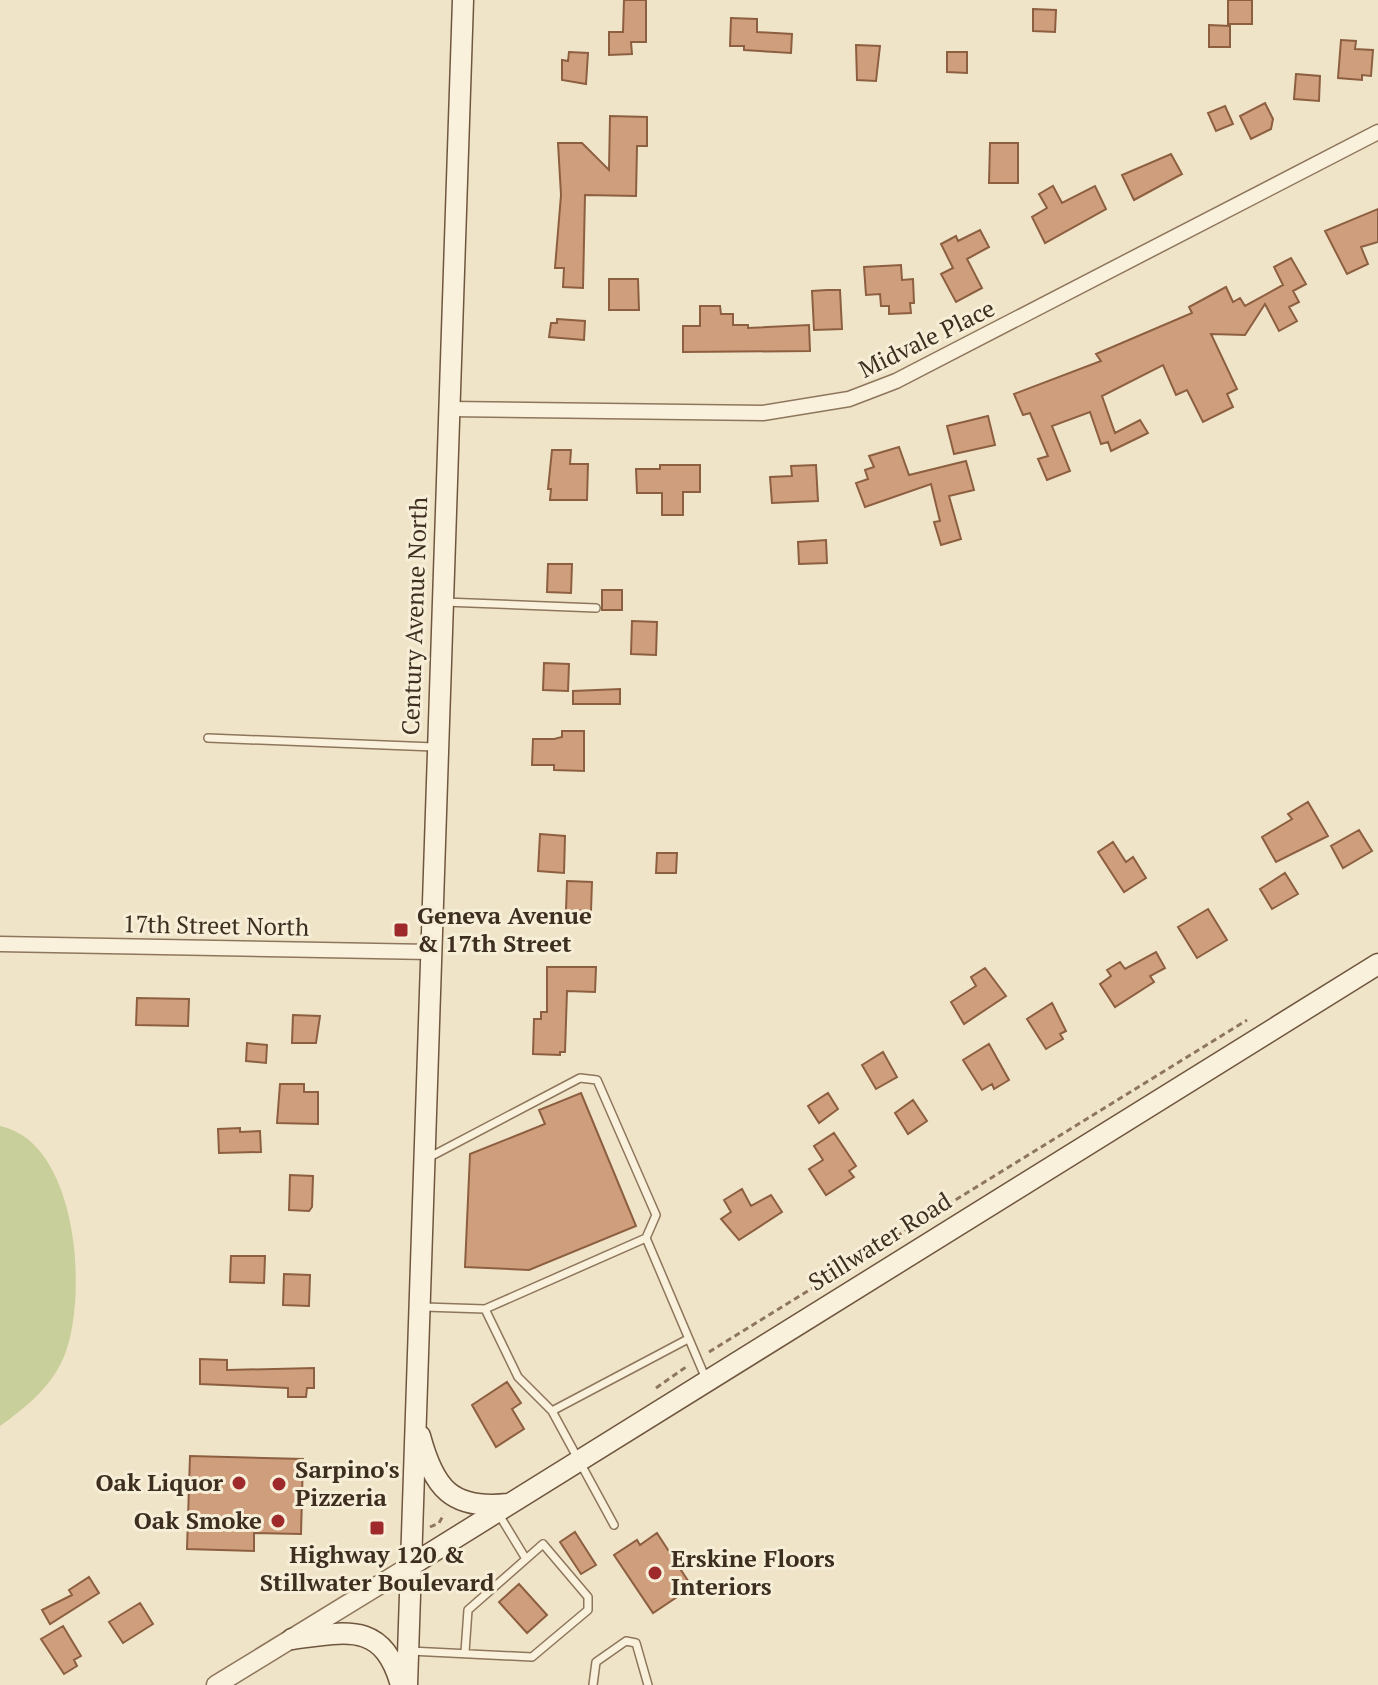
<svg xmlns="http://www.w3.org/2000/svg" width="1378" height="1685" viewBox="0 0 1378 1685" font-family="'PT Serif',serif">
<rect width="100%" height="100%" fill="#f0e4c8"/>
<path fill="#c9cf9b" d="M 0,1126 C 79,1142 89,1300 63,1359 C 50,1388 25,1408 0,1426 Z"/>
<path fill="#cf9f7d" stroke="#8d5f41" stroke-width="2" d="M 624,0 L 646,0 L 646,42 L 631,42 L 632,54 L 609,55 L 609,32 L 623,32 Z
M 1228,0 L 1252,0 L 1252,24 L 1228,24 Z
M 1033,9 L 1056,10 L 1055,32 L 1033,31 Z
M 731,18 L 757,19 L 757,32 L 792,34 L 791,53 L 744,50 L 744,46 L 730,46 Z
M 1209,25 L 1230,26 L 1230,47 L 1209,47 Z
M 1341,40 L 1356,41 L 1355,49 L 1373,50 L 1371,76 L 1362,75 L 1362,80 L 1338,78 Z
M 856,45 L 880,46 L 876,81 L 857,80 Z
M 569,52 L 588,53 L 586,84 L 562,80 L 562,60 L 568,61 Z
M 947,52 L 967,52 L 967,73 L 947,72 Z
M 1296,74 L 1320,76 L 1319,101 L 1294,99 Z
M 1265,103 L 1273,119 L 1271,129 L 1251,139 L 1240,116 Z
M 1225,106 L 1233,124 L 1216,131 L 1208,113 Z
M 610,116 L 647,117 L 647,146 L 637,146 L 636,196 L 585,195 L 583,288 L 563,287 L 564,268 L 555,268 L 561,195 L 558,143 L 582,143 L 609,170 Z
M 990,143 L 1018,143 L 1018,183 L 989,183 Z
M 1171,154 L 1182,174 L 1134,200 L 1122,175 Z
M 1053,186 L 1062,203 L 1095,186 L 1106,209 L 1045,243 L 1032,217 L 1047,208 L 1039,194 Z
M 1378,209 L 1378,242 L 1361,247 L 1368,264 L 1347,274 L 1325,231 Z
M 980,230 L 989,247 L 967,259 L 982,288 L 956,302 L 941,274 L 953,268 L 941,244 L 956,236 L 958,241 Z
M 1291,258 L 1306,284 L 1293,291 L 1299,302 L 1289,307 L 1297,321 L 1279,331 L 1265,304 L 1245,335 L 1211,334 L 1237,389 L 1227,394 L 1233,407 L 1203,422 L 1187,390 L 1176,395 L 1163,365 L 1102,396 L 1115,433 L 1140,420 L 1148,433 L 1111,451 L 1108,442 L 1101,444 L 1090,412 L 1052,426 L 1070,471 L 1047,480 L 1038,459 L 1048,456 L 1030,413 L 1023,415 L 1014,394 L 1101,361 L 1096,354 L 1192,313 L 1189,307 L 1226,287 L 1233,302 L 1240,298 L 1245,306 L 1283,285 L 1274,267 Z
M 901,265 L 902,280 L 913,279 L 914,303 L 910,303 L 911,313 L 889,314 L 889,306 L 881,306 L 880,294 L 866,295 L 864,267 Z
M 609,279 L 638,279 L 639,310 L 609,310 Z
M 827,290 L 840,290 L 842,329 L 814,330 L 812,291 Z
M 700,306 L 720,306 L 721,314 L 733,314 L 733,325 L 748,325 L 748,328 L 809,325 L 810,351 L 683,352 L 683,326 L 700,326 Z
M 557,319 L 585,321 L 584,340 L 549,337 L 551,323 L 557,323 Z
M 988,416 L 995,445 L 954,454 L 947,426 Z
M 899,447 L 909,475 L 966,461 L 974,490 L 949,496 L 961,539 L 941,545 L 934,522 L 940,521 L 931,484 L 865,507 L 856,483 L 868,479 L 865,470 L 874,467 L 869,456 Z
M 552,450 L 571,450 L 570,464 L 588,464 L 587,500 L 550,500 L 551,489 L 548,489 Z
M 660,465 L 700,465 L 700,492 L 683,492 L 683,515 L 662,515 L 662,493 L 637,493 L 636,469 L 660,469 Z
M 816,465 L 818,501 L 772,503 L 770,477 L 792,476 L 791,466 Z
M 826,540 L 827,563 L 799,564 L 798,542 Z
M 548,564 L 572,564 L 571,593 L 547,592 Z
M 602,590 L 622,590 L 622,610 L 602,610 Z
M 632,621 L 657,622 L 656,655 L 631,654 Z
M 544,663 L 569,664 L 568,691 L 543,690 Z
M 620,689 L 620,704 L 573,704 L 573,691 Z
M 562,731 L 584,731 L 584,771 L 554,770 L 554,765 L 532,765 L 533,739 L 554,739 L 562,737 Z
M 1308,802 L 1328,836 L 1276,862 L 1262,837 L 1292,819 L 1288,814 Z
M 1359,830 L 1372,851 L 1343,868 L 1331,846 Z
M 540,834 L 565,836 L 564,873 L 538,871 Z
M 1113,842 L 1126,862 L 1133,857 L 1146,878 L 1124,892 L 1098,852 Z
M 657,853 L 677,853 L 676,873 L 656,873 Z
M 1285,873 L 1298,894 L 1272,909 L 1260,889 Z
M 567,881 L 592,882 L 591,911 L 566,910 Z
M 1208,909 L 1227,940 L 1197,958 L 1178,927 Z
M 1156,952 L 1165,968 L 1150,976 L 1154,982 L 1115,1007 L 1100,984 L 1111,976 L 1107,970 L 1120,962 L 1125,969 Z
M 547,967 L 596,967 L 595,992 L 567,991 L 565,1052 L 560,1052 L 560,1055 L 533,1054 L 534,1019 L 541,1019 L 541,1012 L 547,1012 Z
M 985,968 L 1006,996 L 964,1024 L 951,1002 L 976,986 L 971,977 Z
M 137,998 L 189,999 L 188,1026 L 136,1025 Z
M 1052,1003 L 1066,1031 L 1060,1034 L 1063,1039 L 1046,1049 L 1027,1019 Z
M 293,1015 L 320,1016 L 316,1043 L 292,1043 Z
M 247,1043 L 267,1045 L 266,1063 L 246,1061 Z
M 989,1044 L 1009,1080 L 994,1089 L 992,1084 L 982,1090 L 963,1060 Z
M 883,1052 L 897,1077 L 876,1089 L 862,1065 Z
M 280,1084 L 304,1084 L 304,1092 L 318,1092 L 318,1124 L 277,1123 Z
M 581,1093 L 636,1226 L 529,1270 L 465,1267 L 470,1154 L 545,1124 L 539,1110 Z
M 828,1093 L 838,1109 L 819,1123 L 808,1106 Z
M 913,1100 L 927,1121 L 908,1134 L 895,1113 Z
M 240,1128 L 240,1132 L 260,1131 L 261,1152 L 219,1153 L 218,1129 Z
M 834,1133 L 856,1166 L 849,1171 L 854,1177 L 826,1195 L 809,1169 L 823,1160 L 814,1146 Z
M 290,1175 L 313,1176 L 312,1207 L 309,1211 L 289,1210 Z
M 742,1189 L 751,1206 L 771,1195 L 782,1212 L 739,1240 L 721,1219 L 731,1212 L 724,1200 Z
M 231,1256 L 265,1256 L 264,1283 L 230,1282 Z
M 284,1274 L 310,1275 L 309,1306 L 283,1305 Z
M 200,1359 L 227,1360 L 227,1370 L 314,1368 L 314,1388 L 307,1388 L 306,1397 L 288,1397 L 288,1388 L 200,1384 Z
M 507,1382 L 521,1403 L 512,1409 L 524,1429 L 496,1447 L 472,1405 Z
M 190,1456 L 303,1459 L 301,1534 L 254,1533 L 254,1551 L 187,1549 Z
M 575,1532 L 596,1565 L 581,1574 L 560,1542 Z
M 657,1533 L 692,1587 L 653,1613 L 614,1555 L 637,1540 L 640,1545 Z
M 89,1577 L 99,1593 L 50,1624 L 42,1610 L 72,1595 L 69,1590 Z
M 519,1584 L 547,1615 L 527,1633 L 499,1602 Z
M 140,1603 L 153,1624 L 123,1643 L 109,1622 Z
M 63,1626 L 81,1656 L 74,1660 L 77,1666 L 64,1674 L 41,1639 Z"/>
<g fill="none" stroke-linecap="round" stroke-linejoin="round">
<g stroke="#8d765c" stroke-width="10">
<path id="service" d="M 444,602 L 596,608
M 208,738 L 434,747
M 426,1159 L 580,1078 L 597,1080 L 656,1215 L 646,1238
M 424,1307 L 485,1309
M 552,1411 L 688,1339
M 498,1513 L 526,1559
M 614,1525 L 552,1411 L 518,1377 L 485,1309 L 646,1238 L 706,1379
M 410,1651 L 532,1657 L 588,1610 L 588,1597 L 543,1544 L 468,1610 L 465,1652
M 593,1685 L 596,1662 L 626,1641 L 636,1643 L 648,1685"/>
</g>
<g stroke="#8d765c" stroke-width="17">
<path id="minor" d="M 450,409 L 763,413 L 849,399 L 896,381 L 1378,132
M 0,944 L 430,952"/>
</g>
<g stroke="#8d765c" stroke-width="21">
<path id="tertiary" d="M 216,1685 L 410,1566"/>
</g>
<g stroke="#6f573f" stroke-width="23">
<path id="secondary" d="M 420,1436 C 434,1488 451,1510 508,1504
M 410,1566 L 1378,964
M 292,1639 C 347,1632 383,1621 401,1685
M 407,1685 L 463,0"/>
</g>
<path stroke="#8d765c" stroke-width="3" stroke-dasharray="6 4" stroke-linecap="butt" d="M 709,1352 L 1247,1020
M 656,1388 L 686,1367
M 430,1527 L 439,1523 L 444,1514"/>
<use href="#service" stroke="#faf1dc" stroke-width="7"/>
<use href="#minor" stroke="#faf1dc" stroke-width="14"/>
<use href="#tertiary" stroke="#faf1dc" stroke-width="18"/>
<use href="#secondary" stroke="#faf1dc" stroke-width="20"/>
</g>
<g fill="#9e2a2b" stroke="#f7eed8" stroke-width="3">
<rect x="393" y="922" width="16" height="16" rx="4"/>
<circle cx="239" cy="1483" r="8"/>
<circle cx="279" cy="1484" r="8"/>
<circle cx="278" cy="1521" r="8"/>
<rect x="369" y="1520" width="16" height="16" rx="4"/>
<circle cx="655" cy="1573" r="8"/>
</g>
<g text-anchor="middle" stroke-width="6" stroke-linejoin="round" paint-order="stroke">
<g font-size="24" fill="#3d2e20" stroke="#f7eed8">
<text transform="translate(927 339) rotate(-26)" y="8">Midvale Place</text>
<text transform="translate(415 616) rotate(-88)" y="8">Century Avenue North</text>
<text transform="translate(216 926) rotate(1)" y="8">17th Street North</text>
<text transform="translate(880 1242) rotate(-32)" y="8">Stillwater Road</text>
</g>
<g font-size="24" font-weight="bold" fill="#3d2e20" stroke="#f7eed8" text-anchor="start">
<text x="417" y="924">Geneva Avenue<tspan x="417" dy="28">&amp; 17th Street</tspan></text>
<text x="295" y="1478">Sarpino's<tspan x="295" dy="28">Pizzeria</tspan></text>
<text x="223" y="1491" text-anchor="end">Oak Liquor</text>
<text x="262" y="1529" text-anchor="end">Oak Smoke</text>
<text x="377" y="1563" text-anchor="middle">Highway 120 &amp;<tspan x="377" dy="28">Stillwater Boulevard</tspan></text>
<text x="671" y="1567">Erskine Floors<tspan x="671" dy="28">Interiors</tspan></text>
</g>
</g>
</svg>
